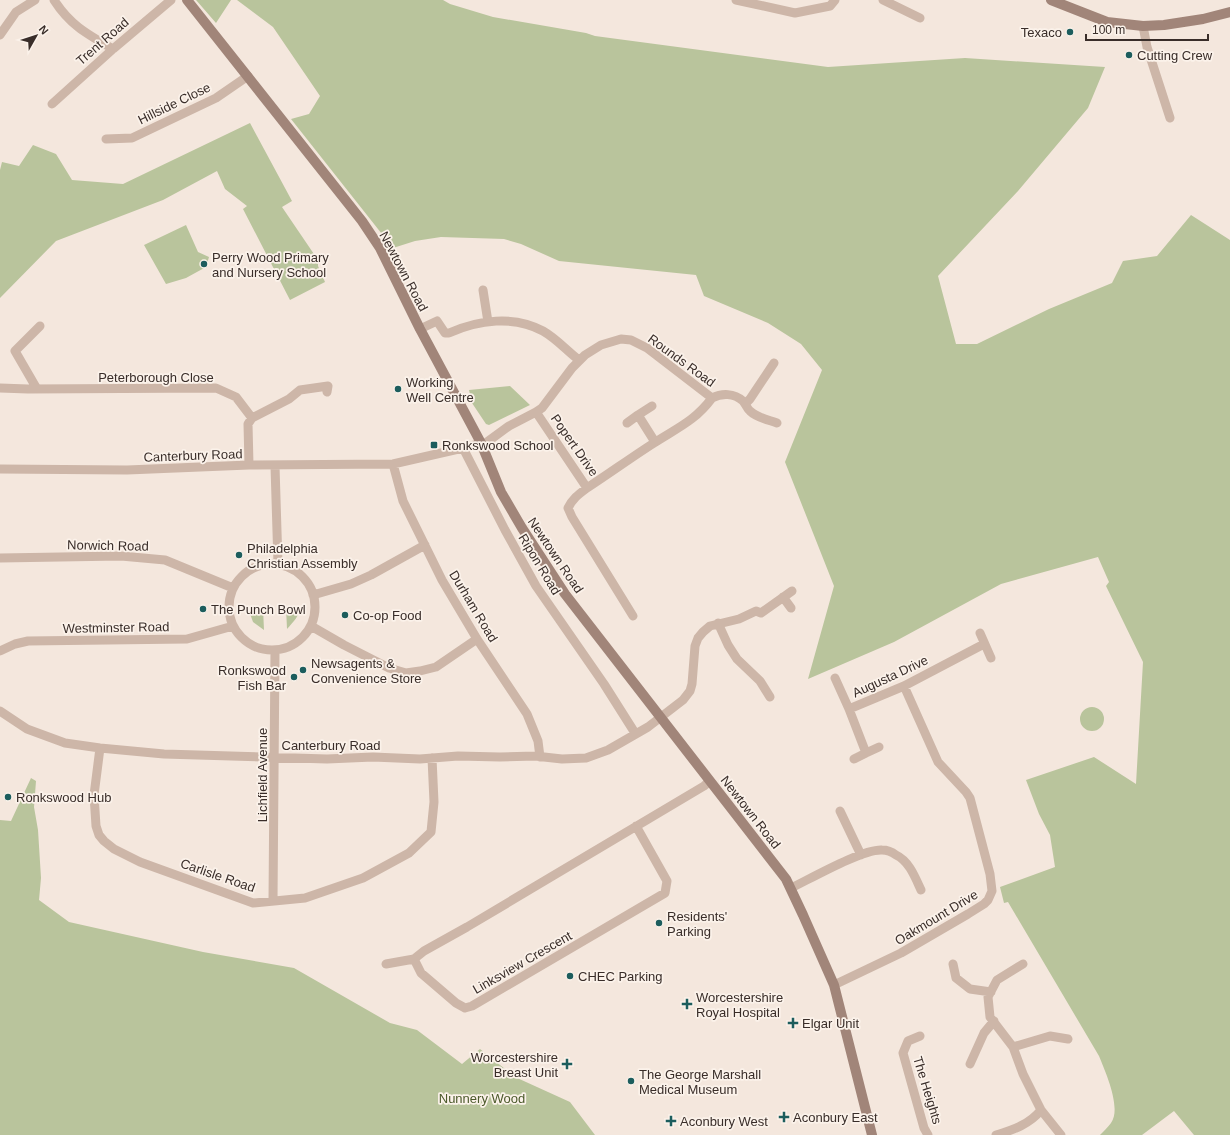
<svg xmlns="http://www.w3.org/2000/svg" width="1230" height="1135" viewBox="0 0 1230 1135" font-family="Arial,sans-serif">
<rect width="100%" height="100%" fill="#f4e7dd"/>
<path fill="#b9c49c" d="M 196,0 L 231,0 L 216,23 Z
M 237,0 L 443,0 L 450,4 L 493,17 L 586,33 L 595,36 L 828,67 L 965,58 L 1105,67 L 1088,108 L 1018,191 L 938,276 L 956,344 L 977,344 L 1049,309 L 1112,283 L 1123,261 L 1157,256 L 1191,215 L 1230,240 L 1230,1135 L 1194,1135 L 1174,1111 L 1142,1135 L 1100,1135 C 1104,1131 1108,1127 1111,1123 C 1122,1108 1105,1071 1099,1056 L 1008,902 L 1004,903 L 1000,887 L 1055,867 L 1050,835 L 1039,814 L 1026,780 L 1094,757 L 1136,784 L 1143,662 L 1106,586 L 1109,582 L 1098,557 L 1001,584 L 894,642 L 808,679 L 834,586 L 785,462 L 822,370 L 801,344 L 768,323 L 704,296 L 696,275 L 559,261 L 521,244 L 504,239 L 441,237 L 415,241 L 393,248 L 291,119 L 309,114 L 320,96 L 273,27 Z
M 250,123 L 292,201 L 282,207 L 318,260 L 318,266 L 325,282 L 290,300 L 243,209 L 247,206 L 225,189 L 217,171 L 163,200 L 56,241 L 0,298 L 0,170 L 2,162 L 19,166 L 33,145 L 56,154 L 72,180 L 123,184 Z
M 186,225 L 198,252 L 209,257 L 206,267 L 186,278 L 166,284 L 144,245 Z
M 510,386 L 530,405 L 489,425 L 486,424 L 472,403 L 469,390 Z
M 300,606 C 300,616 293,622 287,629 L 286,607 Z
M 248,608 L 263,608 L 264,630 L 253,622 Z
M1080 719a12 12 0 1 1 24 0a12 12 0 1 1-24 0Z
M 31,778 L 36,781 L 34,807 L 38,830 L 41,878 L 39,900 L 69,922 L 203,952 L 294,968 L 390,1023 L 417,1030 L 462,1064 L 480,1049 L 515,1077 L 570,1102 L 595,1135 L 0,1135 L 0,820 L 11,821 Z"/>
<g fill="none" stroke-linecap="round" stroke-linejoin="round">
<path stroke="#cdb6a8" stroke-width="9" d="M 54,0 C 70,25 87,34 113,49
M 736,0 L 795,13 L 830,6 L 835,0
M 883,0 L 920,18
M 1143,26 L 1147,47 L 1170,118
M 0,35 L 16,12 L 35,0
M 52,104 L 113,49 L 171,0
M 106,139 L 132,138 L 216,98 L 248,76
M 483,290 L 488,322
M 420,329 L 437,321 L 445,333 L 449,333 C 478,320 514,315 543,331 C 557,339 567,351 579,360
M 0,388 L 28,389 L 216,388 L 236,397 L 252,418 L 248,424 L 249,465
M 37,389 L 15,351 L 40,326
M 745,404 L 750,399 L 774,363
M 536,412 L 587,488 C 610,473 632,457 654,443 C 677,428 695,421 712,398
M 638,415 L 652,406
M 252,418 L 289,399 L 300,390 L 328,386 L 327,392
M 627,423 L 638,415 L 655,442
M 483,445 L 509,426 L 536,412 L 542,408 L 572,368 L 585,355 L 601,345 L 621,339 L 631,340 L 647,348 L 712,398 C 722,393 734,393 743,401 C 746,404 747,409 750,411 C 757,418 769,420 777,423
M 463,448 L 505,530 L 536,586 L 604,684 L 635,733
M 393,464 L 403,501 L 442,580 L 477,639 L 527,714 L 538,741 L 540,757
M 275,466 L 278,564
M 0,469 L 127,470 L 249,465 L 393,464 L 463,448 L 481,443
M 587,488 C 579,494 573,498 568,508 L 572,517 L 633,616
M 0,558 L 121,556 L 165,560 L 233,588
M229 607a43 43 0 1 1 86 0a43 43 0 1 1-86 0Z
M 313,595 L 351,584 L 371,575 L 425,545
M 783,597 L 791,608
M 718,623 L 728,645 L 737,659 L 760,681 L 770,697
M 311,626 L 344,645 L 389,668 L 406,673 L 420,671 L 436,667 L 477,639
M 980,633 L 991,658
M 0,651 L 15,644 L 28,641 L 187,639 L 233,626
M 835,678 L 849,709 L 866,753 L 854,759
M 849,709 L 904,686 L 984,644
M 0,711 L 27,729 L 65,743 L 100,748 L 164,754 L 327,759 L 373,757 L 420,759 L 458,756 L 500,757 L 535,756 L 562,759 L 586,758 L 608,750 L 648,727 L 683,700 L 690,691 L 692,684 L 695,646 L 698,638 L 703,632 L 710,626 L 739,619 L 756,611 L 761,613 L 792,591
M 100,748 L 94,795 L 96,826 L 99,835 L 104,841 L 114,849 L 140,862 L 253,903 L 305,898 L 363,878 L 409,853 L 431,832 L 434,802 L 432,758
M 866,753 L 879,747
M 840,811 L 861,855
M 636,826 L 667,881 L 665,893 L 472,1006 L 465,1008 L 456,1003 L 421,973 L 414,959 L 424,951 L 467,927 L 704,786 L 710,781
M 791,888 C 810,879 862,849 882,850 C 886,850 892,852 896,855 C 909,861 915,877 921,890
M 273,901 L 275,650
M 386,964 L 414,959
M 953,964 L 956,978 L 970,989 L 991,992
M 834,985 L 901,953 L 968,914 L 984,904 L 988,900 L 992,891 L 990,874 L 970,798 L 966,792 L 938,762 L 904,686
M 920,1036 L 908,1041 L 903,1053 L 924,1128 L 928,1135
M 1013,1047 L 1050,1036 L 1068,1039
M 970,1064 L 984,1033 L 994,1021
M 1041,1110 L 1061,1135
M 996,1135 C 1013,1130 1030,1124 1041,1110 L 1023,1074 L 1013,1047 L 990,1017 L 988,997 L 997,980 L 1023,964"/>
<path stroke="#a18579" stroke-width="10" d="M 187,0 L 362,221 L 380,248 L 420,329 L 481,443 L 501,492 L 522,528 L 565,594 L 786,879 L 803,915 L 834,985 L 872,1135
M 1051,0 L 1107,22 L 1143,26 L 1164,25 L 1203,19 L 1230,12"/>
</g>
<g fill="#1c5d5d" stroke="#fbf2ea" stroke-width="1.5">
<circle cx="1070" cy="32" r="4"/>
<circle cx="1129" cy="55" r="4"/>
<circle cx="204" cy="264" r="4"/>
<circle cx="398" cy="389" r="4"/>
<rect x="430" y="441" width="8" height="8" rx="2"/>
<circle cx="239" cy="555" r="4"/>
<circle cx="203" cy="609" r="4"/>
<circle cx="345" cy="615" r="4"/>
<circle cx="303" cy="670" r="4"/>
<circle cx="294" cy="677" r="4"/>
<circle cx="8" cy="797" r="4"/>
<circle cx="659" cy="923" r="4"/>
<circle cx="570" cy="976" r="4"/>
<path d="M685 998h4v4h4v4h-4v4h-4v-4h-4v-4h4z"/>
<path d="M791 1017h4v4h4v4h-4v4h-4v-4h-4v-4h4z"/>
<path d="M565 1058h4v4h4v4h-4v4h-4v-4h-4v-4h4z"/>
<circle cx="631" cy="1081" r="4"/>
<path d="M782 1111h4v4h4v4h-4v4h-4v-4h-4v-4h4z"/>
<path d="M669 1115h4v4h4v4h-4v4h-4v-4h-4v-4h4z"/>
</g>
<g text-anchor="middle" stroke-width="3.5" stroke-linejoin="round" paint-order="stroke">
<g font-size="13" fill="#392d29" stroke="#fbf2ea" text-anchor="start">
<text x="1062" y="37" text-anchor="end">Texaco</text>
<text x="1137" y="60">Cutting Crew</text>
<text x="212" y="262">Perry Wood Primary<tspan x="212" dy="15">and Nursery School</tspan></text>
<text x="406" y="387">Working<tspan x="406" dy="15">Well Centre</tspan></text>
<text x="442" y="450">Ronkswood School</text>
<text x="247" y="553">Philadelphia<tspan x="247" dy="15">Christian Assembly</tspan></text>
<text x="211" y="614">The Punch Bowl</text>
<text x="353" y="620">Co-op Food</text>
<text x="311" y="668">Newsagents &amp;<tspan x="311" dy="15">Convenience Store</tspan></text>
<text x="286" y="675" text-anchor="end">Ronkswood<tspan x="286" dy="15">Fish Bar</tspan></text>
<text x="16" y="802">Ronkswood Hub</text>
<text x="667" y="921">Residents'<tspan x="667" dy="15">Parking</tspan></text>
<text x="578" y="981">CHEC Parking</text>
<text x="696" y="1002">Worcestershire<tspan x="696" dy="15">Royal Hospital</tspan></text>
<text x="802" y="1028">Elgar Unit</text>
<text x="558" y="1062" text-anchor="end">Worcestershire<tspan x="558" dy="15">Breast Unit</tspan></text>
<text x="639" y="1079">The George Marshall<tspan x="639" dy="15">Medical Museum</tspan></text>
<text x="793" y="1122">Aconbury East</text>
<text x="680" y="1126">Aconbury West</text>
</g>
<g font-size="13" fill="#392d29" stroke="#fbf2ea">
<text transform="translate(102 41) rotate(-41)" y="5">Trent Road</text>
<text transform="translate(174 103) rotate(-26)" y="5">Hillside Close</text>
<text transform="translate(404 271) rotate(62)" y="5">Newtown Road</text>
<text transform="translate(682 360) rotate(36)" y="5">Rounds Road</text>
<text x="156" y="382">Peterborough Close</text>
<text transform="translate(575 445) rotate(55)" y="5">Popert Drive</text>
<text transform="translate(193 455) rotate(-2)" y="5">Canterbury Road</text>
<text transform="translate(108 545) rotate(1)" y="5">Norwich Road</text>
<text transform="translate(556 555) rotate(56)" y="5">Newtown Road</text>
<text transform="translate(540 564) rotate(59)" y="5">Ripon Road</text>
<text transform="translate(474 606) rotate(59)" y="5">Durham Road</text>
<text transform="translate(116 627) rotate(-1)" y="5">Westminster Road</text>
<text transform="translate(890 676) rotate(-25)" y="5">Augusta Drive</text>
<text x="331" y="750">Canterbury Road</text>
<text transform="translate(262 775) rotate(-90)" y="5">Lichfield Avenue</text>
<text transform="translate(751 812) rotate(52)" y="5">Newtown Road</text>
<text transform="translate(218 875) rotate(19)" y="5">Carlisle Road</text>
<text transform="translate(936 917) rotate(-31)" y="5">Oakmount Drive</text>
<text transform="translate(522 962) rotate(-30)" y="5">Linksview Crescent</text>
<text transform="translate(928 1090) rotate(73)" y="5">The Heights</text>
</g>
<g font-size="13" fill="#4b592b" stroke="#fbf2ea">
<text x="482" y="1103">Nunnery Wood</text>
</g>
</g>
<g transform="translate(36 36) rotate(51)" stroke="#fbf2ea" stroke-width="3" paint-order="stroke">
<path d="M0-3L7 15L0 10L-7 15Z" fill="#392d29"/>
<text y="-6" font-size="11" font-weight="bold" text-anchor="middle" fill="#392d29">N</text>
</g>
<path d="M1086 34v6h122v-6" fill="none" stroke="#392d29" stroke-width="2"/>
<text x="1092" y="34" font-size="12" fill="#392d29" stroke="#fbf2ea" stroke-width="3" paint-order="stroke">100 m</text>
</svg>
